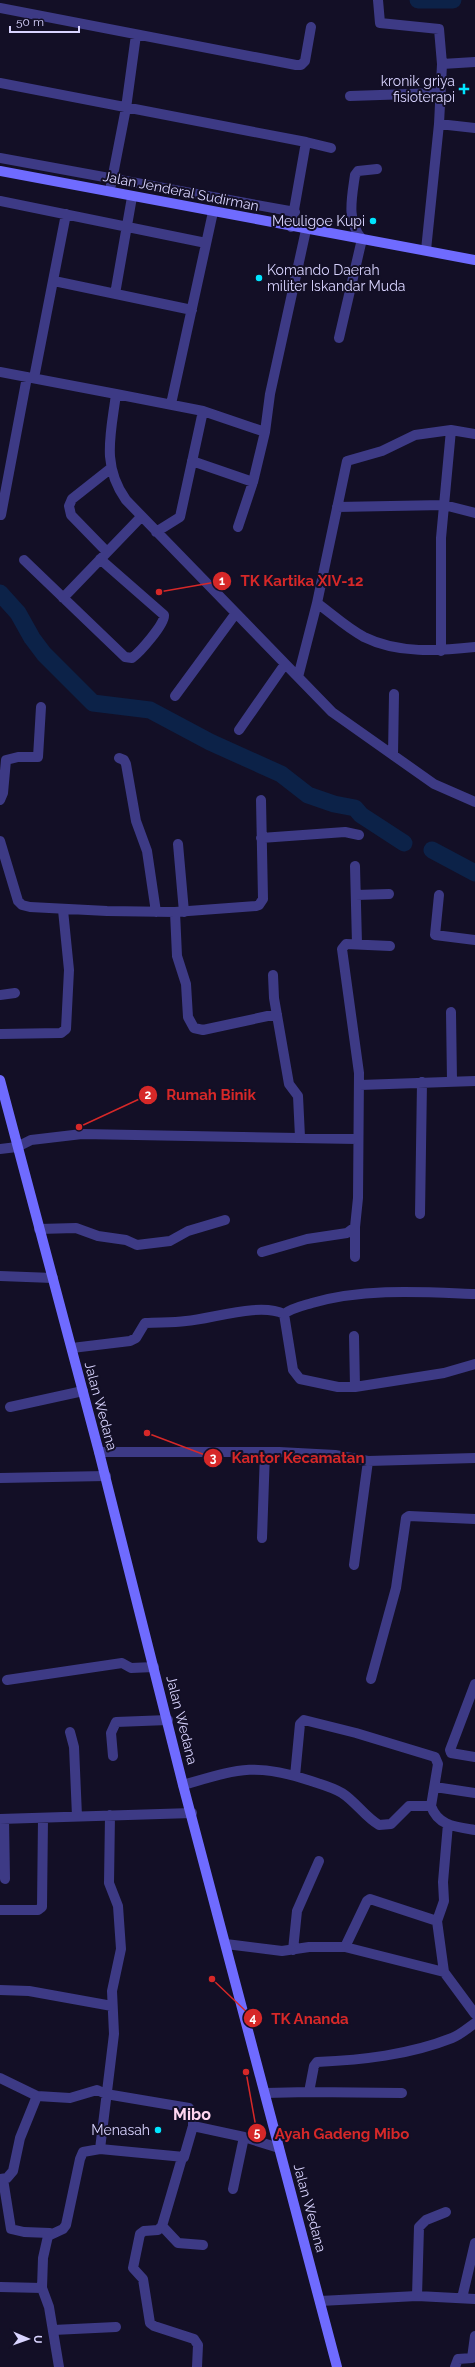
<svg xmlns="http://www.w3.org/2000/svg" width="475" height="2367" viewBox="0 0 475 2367" font-family="Raleway,sans-serif">
<rect width="100%" height="100%" fill="#130f26"/>
<g fill="none" stroke-linecap="round" stroke-linejoin="round">
<path stroke="#0c2248" stroke-width="17" d="M 418,0 L 453,0
M 0,593 L 18,613 L 32,638 L 44,654 L 93,703 L 150,710 L 210,742 L 281,774 L 308,795 L 334,804 L 355,808 L 361,815 L 404,843
M 432,850 L 475,873"/>
<path stroke="#3d3a85" stroke-width="10" d="M 378,0 L 380,23 L 439,29 L 442,64
M 0,8 L 296,65 L 301,65 L 305,61 L 311,27
M 0,83 L 306,142 L 291,227
M 350,96 L 440,93
M 439,124 L 475,128
M 306,142 L 331,148
M 0,158 L 295,212
M 111,185 L 126,108 L 136,35
M 0,201 L 206,243
M 426,250 L 439,124 L 442,64 L 475,62
M 54,281 L 192,310
M 115,294 L 132,197
M 339,338 L 362,239 C 346,221 352,197 355,175 L 358,171 L 377,169
M 0,372 L 116,394 C 111,434 101,465 126,500 L 332,712 L 434,784 L 475,802
M 34,378 L 66,214
M 116,394 L 203,411 L 265,432 L 270,394 L 306,230
M 171,404 L 213,212
M 192,461 L 253,482
M 337,507 L 444,505 L 475,513
M 1,515 L 27,377
M 238,527 L 253,482 L 265,432
M 156,532 L 180,517 L 203,411
M 107,552 L 71,515 L 69,506 L 72,499 L 110,469
M 24,560 L 125,657 L 132,658 C 140,652 165,624 164,615 L 100,559
M 63,598 L 141,517
M 317,603 C 332,614 347,628 364,637 C 398,654 439,651 475,647
M 441,651 L 441,538 L 451,430
M 298,677 L 317,603 L 347,461 L 382,451 L 415,435 L 451,430 L 475,434
M 175,696 L 236,613
M 239,730 L 285,664
M 393,755 L 394,694
M 119,758 L 124,760 L 126,764 L 136,821 L 147,851 L 156,912
M 0,800 L 3,793 L 6,760 L 18,757 L 38,757 L 41,707
M 261,838 L 345,832 L 359,835
M 0,841 L 18,901 L 22,905 L 30,907 L 107,911 L 175,912 L 256,906 L 259,905 L 263,899 L 261,800
M 178,844 L 184,912
M 355,866 L 357,944
M 356,895 L 389,894
M 439,895 L 435,935 L 475,940
M 175,912 L 177,956 L 186,984 L 188,1017 L 194,1028 L 203,1030 L 277,1014
M 273,975 L 274,998 L 289,1084 L 298,1096 L 300,1137
M 0,995 L 15,993
M 451,1012 L 452,1081
M 0,1034 L 61,1033 L 66,1029 L 69,970 L 63,910
M 360,1085 L 475,1081
M 0,1149 L 17,1147 L 31,1140 L 82,1134 L 357,1139
M 420,1214 L 422,1082
M 355,1227 L 355,1257
M 39,1229 L 76,1228 L 98,1236 L 126,1240 L 137,1245 L 170,1241 L 188,1231 L 225,1220
M 262,1252 L 307,1239 L 347,1233 L 355,1227 L 358,1198 L 359,1073 L 342,949 L 346,944 L 390,946
M 0,1276 L 53,1278
M 284,1314 C 292,1308 302,1306 312,1303 C 365,1288 421,1292 475,1294
M 354,1336 L 355,1387
M 72,1348 L 130,1341 L 136,1338 L 145,1323 C 159,1322 172,1323 186,1321 C 212,1319 260,1302 284,1314 L 293,1370 L 300,1379 L 338,1387 L 355,1387 L 444,1373 L 475,1364
M 10,1407 L 83,1391
M 99,1452 L 279,1452 L 335,1455 L 368,1461 L 475,1458
M 0,1478 L 106,1476
M 262,1538 L 265,1452
M 354,1565 L 368,1461
M 371,1679 L 396,1588 L 406,1518 L 409,1516 L 475,1519
M 7,1680 L 122,1663 L 131,1668 L 154,1667
M 475,1684 L 450,1750 L 451,1753 L 475,1757
M 70,1732 L 74,1747 L 77,1816
M 113,1756 L 111,1733 L 116,1722 L 168,1720
M 295,1776 L 300,1724 L 304,1720 L 356,1733 L 435,1757 L 438,1764 L 431,1806
M 183,1785 C 236,1770 254,1762 308,1780 C 320,1784 332,1787 342,1793 C 356,1802 365,1817 379,1825 L 391,1824 L 409,1806 L 431,1806 C 438,1826 456,1827 475,1830
M 435,1787 L 475,1793
M 0,1819 L 192,1813
M 4,1819 L 5,1879
M 0,1910 L 38,1910 L 42,1907 L 43,1818
M 437,1921 L 444,1901 L 443,1882 L 448,1824
M 226,1944 L 282,1951 L 309,1947 L 345,1947 L 444,1972
M 345,1947 L 367,1901 L 370,1899 L 437,1921 L 444,1972 L 475,2014
M 293,1950 L 297,1911 L 319,1861
M 0,1990 L 29,1991 L 112,2006
M 0,2078 L 37,2096 L 70,2098 L 97,2090 L 106,2094 L 189,2108 L 193,2115 L 193,2126
M 309,2092 L 402,2093
M 265,2093 L 309,2092 L 314,2066 L 317,2062 C 362,2060 409,2055 452,2038 C 460,2035 468,2028 475,2023
M 100,2149 L 114,2034 L 112,1991 L 121,1949 L 118,1906 L 109,1883 L 110,1815
M 182,2158 L 162,2226 L 158,2230 L 144,2231 L 140,2234 L 133,2268 L 143,2279 L 150,2323 L 154,2326 L 194,2339 L 198,2345 L 197,2367
M 0,2179 L 7,2178 L 13,2171 L 20,2138 L 37,2096
M 3,2179 L 11,2229 L 24,2232 L 50,2233
M 233,2189 L 244,2137
M 162,2226 L 178,2243 L 203,2245
M 0,2287 L 42,2288
M 417,2296 L 419,2227 L 426,2220 L 446,2212
M 462,2298 L 475,2243
M 320,2301 L 417,2296 L 475,2299
M 53,2330 L 116,2327
M 59,2367 L 49,2307 L 42,2288 L 43,2258 L 48,2236 L 63,2229 L 66,2225 L 80,2159 L 83,2152 L 100,2149 L 184,2157 L 193,2126 L 244,2137 L 279,2148
M 455,2367 L 458,2359 L 472,2358 L 475,2336"/>
<path stroke="#6f6bff" stroke-width="10" d="M 0,171 L 475,260
M 0,1080 L 99,1452 L 183,1785 L 337,2367"/>
</g>
<g fill="#00e5ff" stroke="#130f26" stroke-width="1.5">
<path d="M462 83h4v4h4v4h-4v4h-4v-4h-4v-4h4z"/>
<circle cx="373" cy="221" r="4"/>
<circle cx="259" cy="278" r="4"/>
<circle cx="158" cy="2130" r="4"/>
</g>
<g text-anchor="middle" stroke-width="4" stroke-linejoin="round" paint-order="stroke">
<g font-size="14" fill="#d9d4ff" stroke="#130f26" text-anchor="end">
<text x="455" y="86">kronik griya<tspan x="455" dy="16">fisioterapi</tspan></text>
<text x="365" y="226">Meuligoe Kupi</text>
<text x="267" y="275" text-anchor="start">Komando Daerah<tspan x="267" dy="16">militer Iskandar Muda</tspan></text>
<text x="150" y="2135">Menasah</text>
</g>
<g font-size="14" fill="#d9d4ff" stroke="#130f26">
<text transform="translate(181 191) rotate(11)" y="5">Jalan Jenderal Sudirman</text>
<text transform="translate(101 1406) rotate(75)" y="5">Jalan Wedana</text>
<text transform="translate(182 1720) rotate(76)" y="5">Jalan Wedana</text>
<text transform="translate(310 2208) rotate(75)" y="5">Jalan Wedana</text>
</g>
<g font-size="16" font-weight="bold" fill="#ffd6f0" stroke="#130f26">
<text x="192" y="2120">Mibo</text>
</g>
</g>
<path fill="none" stroke="#d62828" stroke-width="1.5" d="M159 592L222 581M79 1127L148 1095M147 1433L213 1458M212 1979L253 2018M246 2072L257 2133"/>
<g fill="#d62828" stroke="#130f26" stroke-width="1.5">
<circle cx="159" cy="592" r="4"/>
<circle cx="79" cy="1127" r="4"/>
<circle cx="147" cy="1433" r="4"/>
<circle cx="212" cy="1979" r="4"/>
<circle cx="246" cy="2072" r="4"/>
<circle cx="222" cy="581" r="10"/>
<circle cx="148" cy="1095" r="10"/>
<circle cx="213" cy="1458" r="10"/>
<circle cx="253" cy="2018" r="10"/>
<circle cx="257" cy="2133" r="10"/>
</g>
<g font-size="12" text-anchor="middle" font-weight="bold" fill="#fff">
<text x="222" y="585">1</text>
<text x="148" y="1099">2</text>
<text x="213" y="1462">3</text>
<text x="253" y="2022">4</text>
<text x="257" y="2137">5</text>
</g>
<g font-size="15" text-anchor="middle" font-weight="bold" fill="#d62828" stroke="#130f26" stroke-width="4" stroke-linejoin="round" paint-order="stroke">
<text x="302" y="586">TK Kartika XIV-12</text>
<text x="211" y="1100">Rumah Binik</text>
<text x="298" y="1463">Kantor Kecamatan</text>
<text x="310" y="2024">TK Ananda</text>
<text x="342" y="2139">Ayah Gadeng Mibo</text>
</g>
<g transform="translate(28 2339) rotate(92)" stroke="#130f26" stroke-width="3" paint-order="stroke">
<path d="M0-3L7 15L0 10L-7 15Z" fill="#d9d4ff"/>
<text y="-6" font-size="11" font-weight="bold" text-anchor="middle" fill="#d9d4ff">U</text>
</g>
<path d="M10 26v6h69v-6" fill="none" stroke="#d9d4ff" stroke-width="2"/>
<text x="16" y="26" font-size="12" fill="#d9d4ff" stroke="#130f26" stroke-width="3" paint-order="stroke">50 m</text>
</svg>
